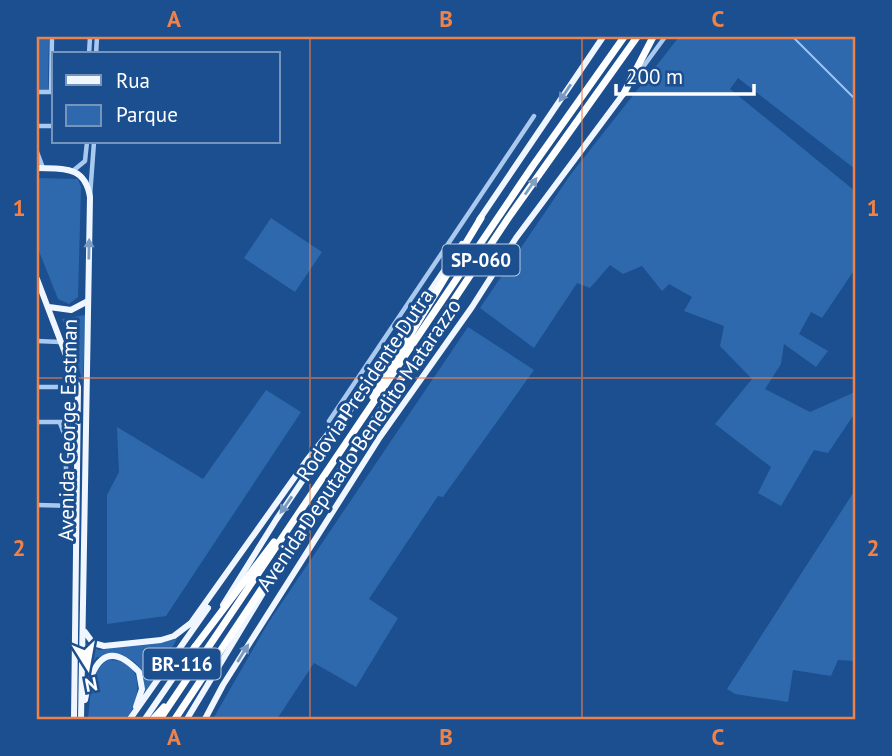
<svg xmlns="http://www.w3.org/2000/svg" width="892" height="756" viewBox="0 0 892 756" font-family="'PT Sans',sans-serif">
<rect width="100%" height="100%" fill="#1b4f8f"/>
<path fill="#2e69ad" d="M 37,37 L 49,37 L 48,90 L 37,90 Z
M 679,37 L 855,37 L 855,169 L 738,78 L 730,89 L 855,191 L 855,269 L 822,318 L 811,312 L 799,334 L 828,351 L 816,367 L 784,344 L 781,364 L 765,389 L 810,412 L 855,392 L 855,413 L 828,453 L 814,450 L 781,506 L 758,493 L 771,467 L 715,424 L 752,379 L 720,346 L 724,326 L 684,311 L 692,297 L 669,284 L 662,291 L 642,266 L 623,274 L 610,265 L 590,288 L 577,283 L 534,348 L 480,308 L 571,174 Z
M 37,178 L 78,179 L 81,187 L 78,297 L 69,304 L 58,299 L 37,246 Z
M 271,218 L 322,252 L 295,292 L 244,258 Z
M 85,315 L 85,321 L 83,382 L 62,319 Z
M 468,327 L 534,370 L 443,497 L 438,496 L 369,599 L 398,618 L 356,687 L 314,663 L 277,719 L 213,719 L 268,623 Z
M 266,390 L 301,412 L 166,616 L 107,624 L 107,495 L 119,472 L 117,427 L 203,479 Z
M 855,490 L 855,661 L 838,660 L 831,676 L 793,670 L 788,702 L 735,694 L 727,689 Z
M 177,639 L 144,697 C 147,662 130,651 97,657 L 84,672 L 85,643 L 99,650 Z
M 107,660 C 145,658 142,696 127,719 L 88,719 C 91,698 89,674 107,660 Z"/>
<g fill="none" stroke-linecap="round" stroke-linejoin="round">
<path stroke="#9cc4f0" stroke-width="2" d="M 793,37 L 855,99"/>
<path stroke="#a9c9ee" stroke-width="4.5" d="M 89,54 L 90,37
M 96,54 L 97,37
M 635,78 L 665,37
M 37,92 L 53,92
M 51,92 L 52,37
M 37,126 L 54,126
M 37,152 L 43,168
M 74,170 L 85,161 L 87,142
M 90,196 L 94,142
M 37,341 L 60,342
M 37,387 L 78,387
M 329,421 L 534,116
M 37,422 L 77,422
M 60,423 L 66,439 L 66,477
M 37,505 L 77,506"/>
<path stroke="#f0f6ff" stroke-width="6" d="M 37,168 C 63,169 85,165 90,197 L 81,719
M 479,220 L 603,37
M 37,279 L 78,387 L 74,719
M 49,307 L 71,310 L 88,301
M 223,605 L 276,520 L 462,244
M 85,632 L 93,643 L 104,646 L 161,640 L 174,636 L 191,623 L 307,460 L 361,393
M 85,700 C 91,667 105,636 139,672 L 142,689 L 136,707
M 130,719 L 208,608
M 145,719 L 195,646
M 187,719 L 269,583
M 205,719 L 223,685 L 380,437 L 472,307 L 516,238 L 624,93"/>
<path stroke="#fff" stroke-width="7" d="M 624,93 L 653,37
M 373,397 L 481,218
M 194,648 L 274,542
M 153,719 L 164,707
M 160,719 L 532,167 L 624,37
M 175,719 L 509,217 L 637,37"/>
</g>
<defs><path id="oneway-solid" d="M-6-.8H1V-3.2L6.5 0L1 3.2V.8H-6Z" transform="scale(1.75)"/></defs>
<g fill="#7b9ac1">
<use href="#oneway-solid" transform="translate(565 93) rotate(124)"/>
<use href="#oneway-solid" transform="translate(89 249) rotate(-89)"/>
<use href="#oneway-solid" transform="translate(286 505) rotate(125)"/>
<use href="#oneway-solid" transform="translate(243 653) rotate(-58)"/>
</g>
<use fill="#829ec1" href="#oneway-solid" transform="translate(531 186) rotate(-55)"/>
<path fill="none" stroke="#ee8249" stroke-width="2" stroke-opacity="0.55" d="M 310,37 L 310,719M 582,37 L 582,719M 37,378 L 855,378"/>
<g text-anchor="middle" stroke-width="6" stroke-linejoin="round" paint-order="stroke">
<g fill="#1b4f8f" stroke="#bbcadd" stroke-width="2">
<rect x="442.5" y="244.5" width="77" height="31" rx="5"/>
<rect x="143.5" y="648.5" width="77" height="31" rx="5"/>
</g>
<g font-size="19" font-weight="bold" fill="#fff">
<text x="481" y="267">SP-060</text>
<text x="182" y="671">BR-116</text>
</g>
<g font-size="21" fill="#fff" stroke="#1b4f8f">
<text transform="translate(365 385) rotate(-56)" y="7">Rodovia Presidente Dutra</text>
<text transform="translate(68 430) rotate(-89)" y="7">Avenida George Eastman</text>
<text transform="translate(359 445) rotate(-56)" y="7">Avenida Deputado Benedito Matarazzo</text>
</g>
</g>
<rect width="892" height="756" fill="none" stroke="#1b4f8f" stroke-width="77"/>
<rect x="52" y="52" width="228" height="91" fill="#1b4f8f" stroke="#7695bc" stroke-width="2"/>
<rect x="66" y="75" width="35" height="10" fill="#f0f6ff" stroke="#7695bc" stroke-width="2"/>
<text x="116" y="88" font-size="21" fill="#ffffff">Rua</text>
<rect x="66" y="105" width="35" height="21" fill="#2e69ad" stroke="#7695bc" stroke-width="2"/>
<text x="116" y="122" font-size="21" fill="#ffffff">Parque</text>
<g transform="translate(88 668) rotate(169)" stroke="#1b4f8f" stroke-width="5" paint-order="stroke">
<path d="M0-5L12 26L0 18L-12 26Z" fill="#ffffff"/>
<text y="-10" font-size="19" font-weight="bold" text-anchor="middle" fill="#ffffff">N</text>
</g>
<path d="M616 84v10h138v-10" fill="none" stroke="#ffffff" stroke-width="3.5"/>
<text x="626" y="84" font-size="21" fill="#ffffff" stroke="#1b4f8f" stroke-width="5" paint-order="stroke">200 m</text>
<rect x="38" y="38" width="816" height="680" fill="none" stroke="#ee8249" stroke-width="2.5"/>
<g font-size="23" text-anchor="middle" font-weight="bold" fill="#ee8249">
<text x="174" y="27">A</text>
<text x="446" y="27">B</text>
<text x="718" y="27">C</text>
<text x="19" y="216">1</text>
<text x="873" y="216">1</text>
<text x="19" y="556">2</text>
<text x="873" y="556">2</text>
<text x="174" y="745">A</text>
<text x="446" y="745">B</text>
<text x="718" y="745">C</text>
</g>
</svg>
